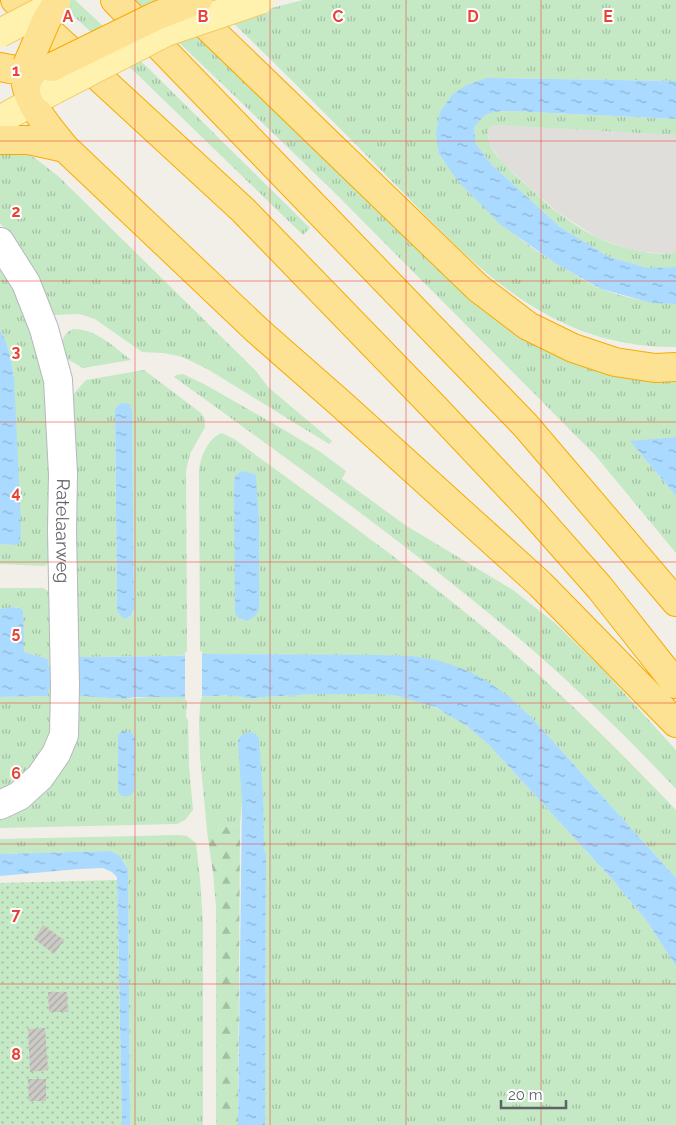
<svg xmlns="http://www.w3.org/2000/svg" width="676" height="1125" viewBox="0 0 676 1125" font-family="Raleway,sans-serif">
<defs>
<pattern id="grass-tufts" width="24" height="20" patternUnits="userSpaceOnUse" patternTransform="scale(1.25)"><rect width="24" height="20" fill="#c5e8c5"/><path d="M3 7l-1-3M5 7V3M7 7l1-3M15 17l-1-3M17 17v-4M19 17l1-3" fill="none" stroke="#a3c0a4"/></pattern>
<pattern id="forest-firs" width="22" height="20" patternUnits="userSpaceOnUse" patternTransform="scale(1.25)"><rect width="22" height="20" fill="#c5e8c5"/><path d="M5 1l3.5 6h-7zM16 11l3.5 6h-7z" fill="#a3c0a4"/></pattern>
<pattern id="park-dots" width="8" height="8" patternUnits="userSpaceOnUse" patternTransform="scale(1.25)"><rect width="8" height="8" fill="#c5e8c5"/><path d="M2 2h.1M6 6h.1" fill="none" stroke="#a3c0a4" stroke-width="1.8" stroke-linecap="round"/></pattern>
<pattern id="water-ripples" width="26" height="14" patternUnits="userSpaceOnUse" patternTransform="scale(1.25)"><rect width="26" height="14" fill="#aadaff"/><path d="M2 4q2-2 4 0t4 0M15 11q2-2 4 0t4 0" fill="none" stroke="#8eb4d2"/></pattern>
<pattern id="building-hatch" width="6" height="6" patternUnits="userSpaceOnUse" patternTransform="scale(1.25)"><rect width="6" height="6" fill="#cccac5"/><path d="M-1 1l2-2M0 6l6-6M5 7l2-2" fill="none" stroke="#a9a8a4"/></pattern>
</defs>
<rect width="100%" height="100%" fill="#f1efe8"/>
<path fill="#e0deda" d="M 493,125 L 676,135 L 676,253 L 668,254 L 632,251 L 598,238 L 557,212 L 502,163 L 489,143 L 488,133 L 490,128 Z"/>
<path fill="url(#grass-tufts)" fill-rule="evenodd" d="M 56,0 L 75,0 L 147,67 L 310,228 L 303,235 L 139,76 Z
M 135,0 L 169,0 L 488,310 L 676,375 L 676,437 L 631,442 L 676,496 L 676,553 L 595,455 L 333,191 Z
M 303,0 L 676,0 L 676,81 L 487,78 L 439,154 C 475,204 517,242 571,272 C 581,278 591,285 601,289 C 625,298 651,303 676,304 L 676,347 C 539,348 465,254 376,165 C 328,116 279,67 229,19 Z
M 511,111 L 676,119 L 676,135 L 493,125 C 472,142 521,180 532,190 C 541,198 549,207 558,213 C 571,222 584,231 598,238 C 621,249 650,256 676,253 L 676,267 L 648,268 L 609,257 L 560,227 L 491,164 L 476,144 L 474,128 C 486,111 491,112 511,111 Z
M 0,151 L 24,152 L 35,158 L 58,176 L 256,371 L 268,387 L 332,441 L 329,444 L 209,370 L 183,357 L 163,353 L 142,352 L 95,319 L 80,314 L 54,315 L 50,313 L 32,274 L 35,271 L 17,243 L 0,223 Z
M 0,261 L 15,285 L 47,370 L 53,561 L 44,566 L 0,564 L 0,544 L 14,545 L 14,378 C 11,363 9,343 0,330 Z
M 73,329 C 97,329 114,347 131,360 L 83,368 L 64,357 C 61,345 60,335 73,329 Z
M 144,370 L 201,413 L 204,417 L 205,427 L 190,454 L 186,471 L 187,654 L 174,656 L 80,657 L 79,666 L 73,666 L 70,398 L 86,380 ZM 119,404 L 132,412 L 134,610 L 133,614 L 129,618 L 119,615 L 117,608 L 115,410 Z
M 183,374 L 204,384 L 281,428 L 319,451 L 346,471 L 342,479 L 405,525 L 513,590 L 556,624 L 604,671 L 676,750 L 676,789 C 631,741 584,695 535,652 C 420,553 296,465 174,377 L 176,375 Z
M 222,433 L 234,439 C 337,515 443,589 539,675 C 586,718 632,764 676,810 L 676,878 L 531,717 C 493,682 464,665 413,656 L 200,654 L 199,470 C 201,456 208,438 222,433 Z
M 0,588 L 43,588 L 54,594 L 54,666 L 48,667 L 48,659 L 24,652 L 17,607 L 0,609 Z
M 48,687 L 54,687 L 54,723 L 47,746 L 23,778 L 0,792 L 0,697 L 48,696 Z
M 74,687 L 79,687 L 80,696 L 126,699 L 160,696 L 187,697 L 186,717 L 188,720 L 189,766 L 193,810 L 185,820 L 177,824 L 0,828 L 0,813 L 25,801 Z
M 315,694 C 337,694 359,692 381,694 C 422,697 459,716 488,744 L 612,879 L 646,920 L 676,966 L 676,1125 L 265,1125 L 266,853 L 264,853 L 242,801 L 240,824 L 207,831 L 200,756 L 199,719 L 201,697 L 233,695 L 251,699 L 264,697 Z
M 180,835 L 187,836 L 196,843 L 200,879 L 203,923 L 203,1125 L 130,1125 L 128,869 C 124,859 119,856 110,851 L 0,854 L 0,839 Z"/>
<path fill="url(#forest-firs)" d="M 240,824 L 238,1125 L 216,1125 L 216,906 L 213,873 L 207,831 Z"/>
<path fill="url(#park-dots)" d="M 117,880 L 122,1125 L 0,1125 L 0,883 Z"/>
<path fill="url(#water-ripples)" d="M 487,78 L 676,81 L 676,119 L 511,111 C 491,112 486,111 474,128 L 476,144 L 491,164 L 560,227 L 609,257 L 648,268 L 676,267 L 676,304 L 652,303 L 601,289 L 555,263 L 500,224 L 458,181 L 439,154 L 436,134 L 440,112 L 453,94 L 467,85 Z
M 0,330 C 9,343 11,363 14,378 L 21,527 L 20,543 L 14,545 L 0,544 Z
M 121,403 L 130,404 L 132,412 L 134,610 L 131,616 C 124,621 118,616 117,608 L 115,410 L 117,406 Z
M 676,437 L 676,496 L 630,441 Z
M 242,471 L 254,474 L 256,476 L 259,522 L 259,609 L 255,616 L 247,621 L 236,616 L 235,611 L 234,487 L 235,476 Z
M 12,607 L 18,608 L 23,610 L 24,652 L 48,659 L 48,666 L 79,666 L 79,657 L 174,656 L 200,654 L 377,655 L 413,656 L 437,660 L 466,670 L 487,681 L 508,696 L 531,717 L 676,878 L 676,966 L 646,920 L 612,879 L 488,744 L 467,726 L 435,707 L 398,696 L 380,694 L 315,694 L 264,697 L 251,699 L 233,695 L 196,697 L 134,697 L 126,699 L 80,696 L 79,687 L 49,687 L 48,696 L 0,697 L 0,609 Z
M 122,731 L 131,732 L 135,738 L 134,790 L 130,796 L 122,796 L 118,792 L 118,735 Z
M 249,732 L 256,734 L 259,739 L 263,796 L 264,852 L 266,853 L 265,1125 L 238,1125 L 242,801 L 238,740 L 242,735 Z
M 110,851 L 120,856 L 128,869 L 130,1125 L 122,1125 L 117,877 L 112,872 L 103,868 L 79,869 L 0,876 L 0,854 Z"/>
<path fill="#f1efe8" d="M 202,651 L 202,699 L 185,700 L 185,652 Z"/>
<path fill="url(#building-hatch)" d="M 43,925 L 64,940 L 54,954 L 34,939 Z
M 48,992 L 67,992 L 68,1012 L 49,1012 Z
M 45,1028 L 48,1070 L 30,1072 L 28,1029 Z
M 28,1079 L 46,1079 L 46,1101 L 29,1101 Z"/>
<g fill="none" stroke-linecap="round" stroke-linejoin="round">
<g stroke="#b5b8bc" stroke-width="30">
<g id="minor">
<path id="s1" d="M 0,242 L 26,283 L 44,329 L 58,380 L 63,474 L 62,530 L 65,687 L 64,735 L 56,754 L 40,777 L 19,796 L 0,805"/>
</g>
</g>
<g stroke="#f2c960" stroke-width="30">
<path id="major" d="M 0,122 L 7,116 L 52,91"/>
</g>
<g stroke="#f9ab00" stroke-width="30">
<path id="highway" d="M 15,0 L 243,210 L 433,406 L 532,511 L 600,588 L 676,684
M 115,0 L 526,426 L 676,602
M 185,5 L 478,288 L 528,326 L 573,348 L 615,362 L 655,368 L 676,367
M 27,65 C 18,95 47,125 65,148 L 258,331 L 340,403 L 540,584 L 676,723
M 0,67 C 14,70 29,73 43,70
M 0,140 L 29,140 L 65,148"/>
</g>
<use href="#minor" stroke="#fff" stroke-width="28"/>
<use href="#major" stroke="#fff2af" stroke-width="28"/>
<use href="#highway" stroke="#fde293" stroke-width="28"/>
<g stroke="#f2c960" stroke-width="30" stroke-linecap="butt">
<path id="major-bridge" d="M 0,33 L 56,4
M 54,90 L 166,32 L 260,0"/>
</g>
<g stroke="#f9ab00" stroke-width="30" stroke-linecap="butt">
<path id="highway-bridge" d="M 27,65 L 46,21 L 56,4
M 52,67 L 156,16 L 198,0"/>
</g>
<use href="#major-bridge" stroke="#fff2af" stroke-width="28"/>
<use href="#highway-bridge" stroke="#fde293" stroke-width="28"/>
</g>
<path fill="none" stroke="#ea4335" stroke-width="1" stroke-opacity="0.55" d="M 135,0 L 135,1125M 270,0 L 270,1125M 406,0 L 406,1125M 541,0 L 541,1125M 0,141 L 676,141M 0,281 L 676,281M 0,422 L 676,422M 0,562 L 676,562M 0,703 L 676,703M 0,844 L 676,844M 0,984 L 676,984"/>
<g text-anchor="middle" stroke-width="4" stroke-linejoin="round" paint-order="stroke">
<g font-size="18" fill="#5f6368" stroke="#fff">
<text dy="6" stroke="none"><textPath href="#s1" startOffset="302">Ratelaarweg</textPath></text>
</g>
</g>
<g font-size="16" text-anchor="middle" font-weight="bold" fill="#ea4335" stroke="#fff" stroke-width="4" stroke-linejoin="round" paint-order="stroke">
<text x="68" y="22">A</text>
<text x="203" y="22">B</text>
<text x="338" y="22">C</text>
<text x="473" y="22">D</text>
<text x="608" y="22">E</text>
<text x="16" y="76">1</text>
<text x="16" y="217">2</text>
<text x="16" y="357">3</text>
<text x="16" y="498">4</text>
<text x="16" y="638">5</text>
<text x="16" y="779">6</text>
<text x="16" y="920">7</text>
<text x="16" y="1060">8</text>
</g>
<path d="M501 1100v8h65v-8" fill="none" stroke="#5f6368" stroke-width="2.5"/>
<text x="508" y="1100" font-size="15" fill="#5f6368" stroke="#ffffff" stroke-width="4" paint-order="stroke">20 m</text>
</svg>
